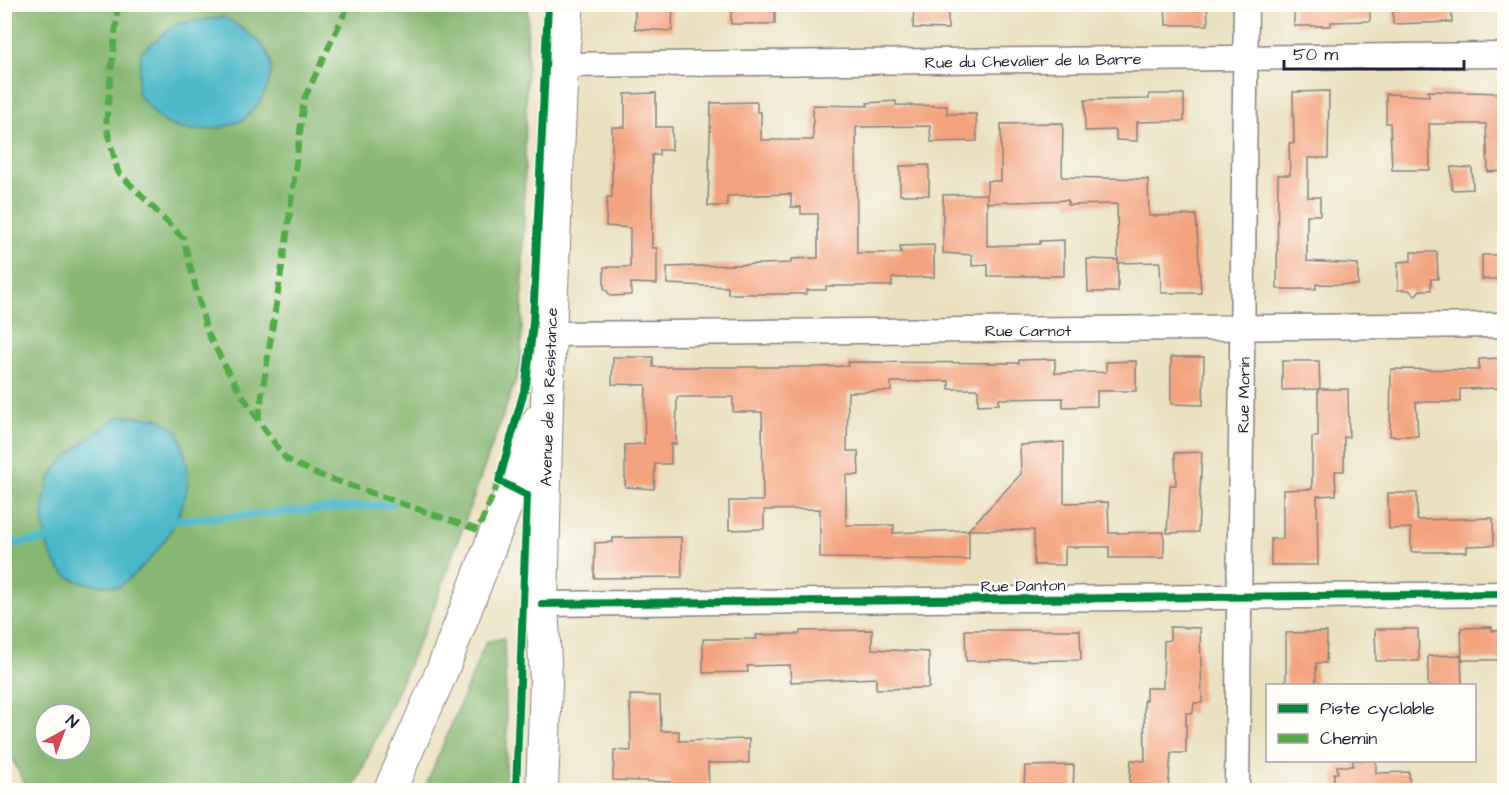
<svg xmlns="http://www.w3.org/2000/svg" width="1509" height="795" viewBox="0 0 1509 795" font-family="'Architects Daughter',sans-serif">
<rect width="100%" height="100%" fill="#fdfcf7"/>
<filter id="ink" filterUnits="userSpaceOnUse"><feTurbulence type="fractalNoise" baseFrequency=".0167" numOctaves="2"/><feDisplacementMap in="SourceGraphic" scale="12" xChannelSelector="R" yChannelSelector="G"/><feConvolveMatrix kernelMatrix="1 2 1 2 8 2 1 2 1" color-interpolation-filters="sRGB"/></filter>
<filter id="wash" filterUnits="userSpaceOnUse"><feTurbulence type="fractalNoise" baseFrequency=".008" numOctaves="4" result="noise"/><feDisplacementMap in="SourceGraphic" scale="24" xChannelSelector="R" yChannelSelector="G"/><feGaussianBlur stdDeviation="1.35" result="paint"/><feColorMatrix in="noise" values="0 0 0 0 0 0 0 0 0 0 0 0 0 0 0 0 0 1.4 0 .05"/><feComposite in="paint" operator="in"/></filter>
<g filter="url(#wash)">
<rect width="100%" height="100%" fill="#eae0bd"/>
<path fill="#87b872" stroke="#546d56" stroke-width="1.5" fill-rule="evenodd" d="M 4,5 L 528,5 L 521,365 L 433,610 L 353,790 L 28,790 L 5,745 ZM 45,714 L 81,714 L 81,750 L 45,750 Z
M 504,638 L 507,740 L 505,790 L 424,790 L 486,642 Z"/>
<path fill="#4cb7c8" stroke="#376c82" stroke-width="1.5" d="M 224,17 C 239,27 257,36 267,52 C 281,72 258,114 238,122 C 218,130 185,135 166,123 C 155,116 145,102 137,93 L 141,52 L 177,24 Z
M 118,416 L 158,418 L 179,432 C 182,447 190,467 188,482 C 182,526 153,561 119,587 C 106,585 90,585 77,581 C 38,568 35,495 57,467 C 70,451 101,430 118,416 Z"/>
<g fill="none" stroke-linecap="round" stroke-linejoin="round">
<path stroke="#4cb7c8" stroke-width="8" d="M 178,520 L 392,504
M 4,545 L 45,540"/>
</g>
<g id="blocks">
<path fill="#f3a47e" d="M 635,4 L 673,4 L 672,31 L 635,29 Z
M 731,4 L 775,4 L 775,24 L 731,24 Z
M 914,4 L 948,4 L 948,29 L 913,28 Z
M 1165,4 L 1207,4 L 1208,25 L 1166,25 Z
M 1294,4 L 1370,4 L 1370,21 L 1331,22 L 1331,26 L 1294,26 Z
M 1393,4 L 1451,4 L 1452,22 L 1393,24 Z
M 1329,91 L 1328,158 L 1308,158 L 1308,197 L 1320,197 L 1320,215 L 1307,215 L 1307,261 L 1358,264 L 1358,285 L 1316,284 L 1316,289 L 1277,289 L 1278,175 L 1290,175 L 1289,143 L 1294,143 L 1293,92 Z
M 1428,91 L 1504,93 L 1504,171 L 1488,172 L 1486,124 L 1429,124 L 1430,170 L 1392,170 L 1390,123 L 1386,123 L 1386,94 L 1429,96 Z
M 656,93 L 656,127 L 672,127 L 672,150 L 659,150 L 659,155 L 652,155 L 652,248 L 657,248 L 657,284 L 631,283 L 631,295 L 611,296 L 604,288 L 604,267 L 630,267 L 630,228 L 606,226 L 607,197 L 612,197 L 612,127 L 625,127 L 625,94 Z
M 1149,94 L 1184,94 L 1184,121 L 1137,122 L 1137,141 L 1116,140 L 1116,130 L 1085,131 L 1085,100 L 1149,99 Z
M 896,101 L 896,105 L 947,106 L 947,114 L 976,114 L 977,141 L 931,142 L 930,126 L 856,127 L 857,253 L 901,253 L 900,246 L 934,245 L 934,277 L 892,278 L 892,286 L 826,286 L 826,290 L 807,290 L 807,294 L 728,294 L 728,287 L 667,284 L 667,267 L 791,263 L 791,259 L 818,258 L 818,214 L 801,214 L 801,207 L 791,207 L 791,194 L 727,196 L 727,206 L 708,206 L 711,103 L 757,102 L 757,112 L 761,112 L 761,140 L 813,140 L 813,105 L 868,106 L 867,103 Z
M 1063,123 L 1062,177 L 1148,179 L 1149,216 L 1196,215 L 1201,293 L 1161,293 L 1160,262 L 1118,263 L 1117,204 L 1068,205 L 1068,200 L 987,203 L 987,181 L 1001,181 L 1001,124 Z
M 929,165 L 929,195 L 900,195 L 900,166 Z
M 1451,167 L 1472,168 L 1473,189 L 1452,190 Z
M 987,194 L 987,246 L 1040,244 L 1040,241 L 1064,240 L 1064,276 L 988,276 L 988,265 L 972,266 L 972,255 L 943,253 L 943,195 Z
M 1411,252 L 1437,252 L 1438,279 L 1431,279 L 1431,290 L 1420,290 L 1415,296 L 1409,290 L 1398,290 L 1398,262 L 1411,261 Z
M 1482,255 L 1504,255 L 1504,279 L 1482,279 Z
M 1087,259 L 1118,260 L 1118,292 L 1088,292 Z
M 613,357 L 653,357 L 653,367 L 817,367 L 848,366 L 848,362 L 1019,363 L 1019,360 L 1055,359 L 1055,373 L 1106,372 L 1106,362 L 1136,361 L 1136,391 L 1097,391 L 1097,406 L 1063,407 L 1063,398 L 999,399 L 999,404 L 978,405 L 978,389 L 949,389 L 949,381 L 891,382 L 891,391 L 848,392 L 847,451 L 858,451 L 859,475 L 846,475 L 846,525 L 894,525 L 893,533 L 968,530 L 1021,474 L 1020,445 L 1064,442 L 1064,503 L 1108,502 L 1109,533 L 1164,532 L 1164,558 L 1109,558 L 1109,547 L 1065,547 L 1065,565 L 1034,565 L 1034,530 L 969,530 L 969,560 L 820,558 L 820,509 L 764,510 L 764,529 L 729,530 L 729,501 L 763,501 L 762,412 L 733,412 L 733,397 L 677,397 L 676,444 L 671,444 L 671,464 L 655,464 L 654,489 L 625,487 L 625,445 L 644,444 L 646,385 L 612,384 Z
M 1171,357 L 1204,357 L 1203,405 L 1171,404 Z
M 1504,358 L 1504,388 L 1460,389 L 1460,402 L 1416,402 L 1418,436 L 1390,436 L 1391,369 L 1479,370 L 1479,359 Z
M 1282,361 L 1319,361 L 1320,389 L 1282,390 Z
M 1318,389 L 1348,389 L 1349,437 L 1344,437 L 1344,471 L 1335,471 L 1336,495 L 1317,496 L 1318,565 L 1271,565 L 1271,539 L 1283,539 L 1283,490 L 1312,489 L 1312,437 L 1318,437 Z
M 1202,452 L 1198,532 L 1167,533 L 1170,485 L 1176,485 L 1175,453 Z
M 1388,493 L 1417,493 L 1417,520 L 1493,518 L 1494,545 L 1467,546 L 1467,552 L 1411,552 L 1411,528 L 1389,529 Z
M 681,537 L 682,577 L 594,578 L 595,543 L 613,542 L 613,538 Z
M 1170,627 L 1200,628 L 1202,703 L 1194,703 L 1193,713 L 1186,713 L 1186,753 L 1171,753 L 1168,790 L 1129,790 L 1131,760 L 1145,761 L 1144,700 L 1146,701 L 1146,688 L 1163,688 L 1164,641 L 1170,640 Z
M 1492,627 L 1492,631 L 1504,630 L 1504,660 L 1462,660 L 1461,628 Z
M 1375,629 L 1418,629 L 1419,661 L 1376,661 Z
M 872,630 L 872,649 L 929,652 L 929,688 L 876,689 L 876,678 L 791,682 L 790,665 L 747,666 L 748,672 L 703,673 L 703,639 L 757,639 L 756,635 L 800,634 L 800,631 Z
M 965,630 L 1080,630 L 1081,660 L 966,661 Z
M 1327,632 L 1326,663 L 1316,663 L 1316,686 L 1286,686 L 1286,633 Z
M 1461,655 L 1462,686 L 1428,686 L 1428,656 Z
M 630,695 L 660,696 L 661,731 L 679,731 L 679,741 L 749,739 L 749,763 L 708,763 L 709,790 L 670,790 L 670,782 L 613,780 L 614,750 L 631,751 Z
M 1353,760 L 1376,760 L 1376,773 L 1409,772 L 1410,790 L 1334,790 L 1334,773 L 1338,773 L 1337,766 L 1353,766 Z
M 1074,765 L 1073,790 L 1024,789 L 1025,766 Z"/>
</g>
</g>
<g filter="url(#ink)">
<use href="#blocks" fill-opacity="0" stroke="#86817c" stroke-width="1.5"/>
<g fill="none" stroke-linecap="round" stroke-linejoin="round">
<g stroke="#86817c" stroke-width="27">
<path id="minor" d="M 562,65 L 1504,55
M 551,334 L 1504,325
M 542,604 L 1504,594
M 1237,790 L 1246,4"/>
</g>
<g stroke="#86817c" stroke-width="34">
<path id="major" d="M 390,790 L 442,671 L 539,420
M 542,790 L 546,682 L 542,604 L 547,400 L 562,65 L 568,4"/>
</g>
<use href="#minor" stroke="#fff" stroke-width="24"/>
<use href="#major" stroke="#fff" stroke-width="32"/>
<path stroke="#53aa46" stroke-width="6" stroke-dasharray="12 6" stroke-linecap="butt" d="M 118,4 L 106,125 L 118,172 L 183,238 L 207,332 L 231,377 L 258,420 L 286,459 L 314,473 L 478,530 L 499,481
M 258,420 L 287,235 L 304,99 L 349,4"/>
<g stroke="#fdfcf7" stroke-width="11">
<path id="cycleway" d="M 542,604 L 1504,594
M 516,790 L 527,495 L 499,481 L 526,384 L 533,323 L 548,4"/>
</g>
<use href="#cycleway" stroke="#00873e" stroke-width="8"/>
</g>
</g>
<g text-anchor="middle" stroke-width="4.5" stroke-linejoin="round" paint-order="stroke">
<g font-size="16" fill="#22223b" stroke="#fdfcf7">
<text transform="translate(1033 60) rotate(-1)" y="6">Rue du Chevalier de la Barre</text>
<text x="1028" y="336">Rue Carnot</text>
<text transform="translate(1243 395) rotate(-89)" y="6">Rue Morin</text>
<text transform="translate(548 397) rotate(-88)" y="6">Avenue de la Résistance</text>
<text transform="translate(1023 585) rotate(-1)" y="6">Rue Danton</text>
</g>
</g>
<rect width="1509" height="795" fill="none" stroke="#fdfcf7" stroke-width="24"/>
<rect x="1266" y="684" width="210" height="78" fill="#fdfcf7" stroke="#a5a5ac" stroke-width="1.5"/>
<rect x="1278" y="704" width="30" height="9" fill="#00873e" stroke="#a5a5ac" stroke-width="1.5"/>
<text x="1320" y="714" font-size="18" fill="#22223b">Piste cyclable</text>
<rect x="1278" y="734" width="30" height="9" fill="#53aa46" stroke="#a5a5ac" stroke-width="1.5"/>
<text x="1320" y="744" font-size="18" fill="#22223b">Chemin</text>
<g transform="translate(63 732) rotate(41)"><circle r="28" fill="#fdfcf7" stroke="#a5a5ac" stroke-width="1.5"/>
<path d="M0-4.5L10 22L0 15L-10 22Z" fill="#d1495b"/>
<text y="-9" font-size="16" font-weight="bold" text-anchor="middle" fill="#22223b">N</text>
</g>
<path d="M1284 60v9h180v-9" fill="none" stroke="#22223b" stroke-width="3"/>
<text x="1293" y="60" font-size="18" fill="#22223b" stroke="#fdfcf7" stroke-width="4.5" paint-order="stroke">50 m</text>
</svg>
